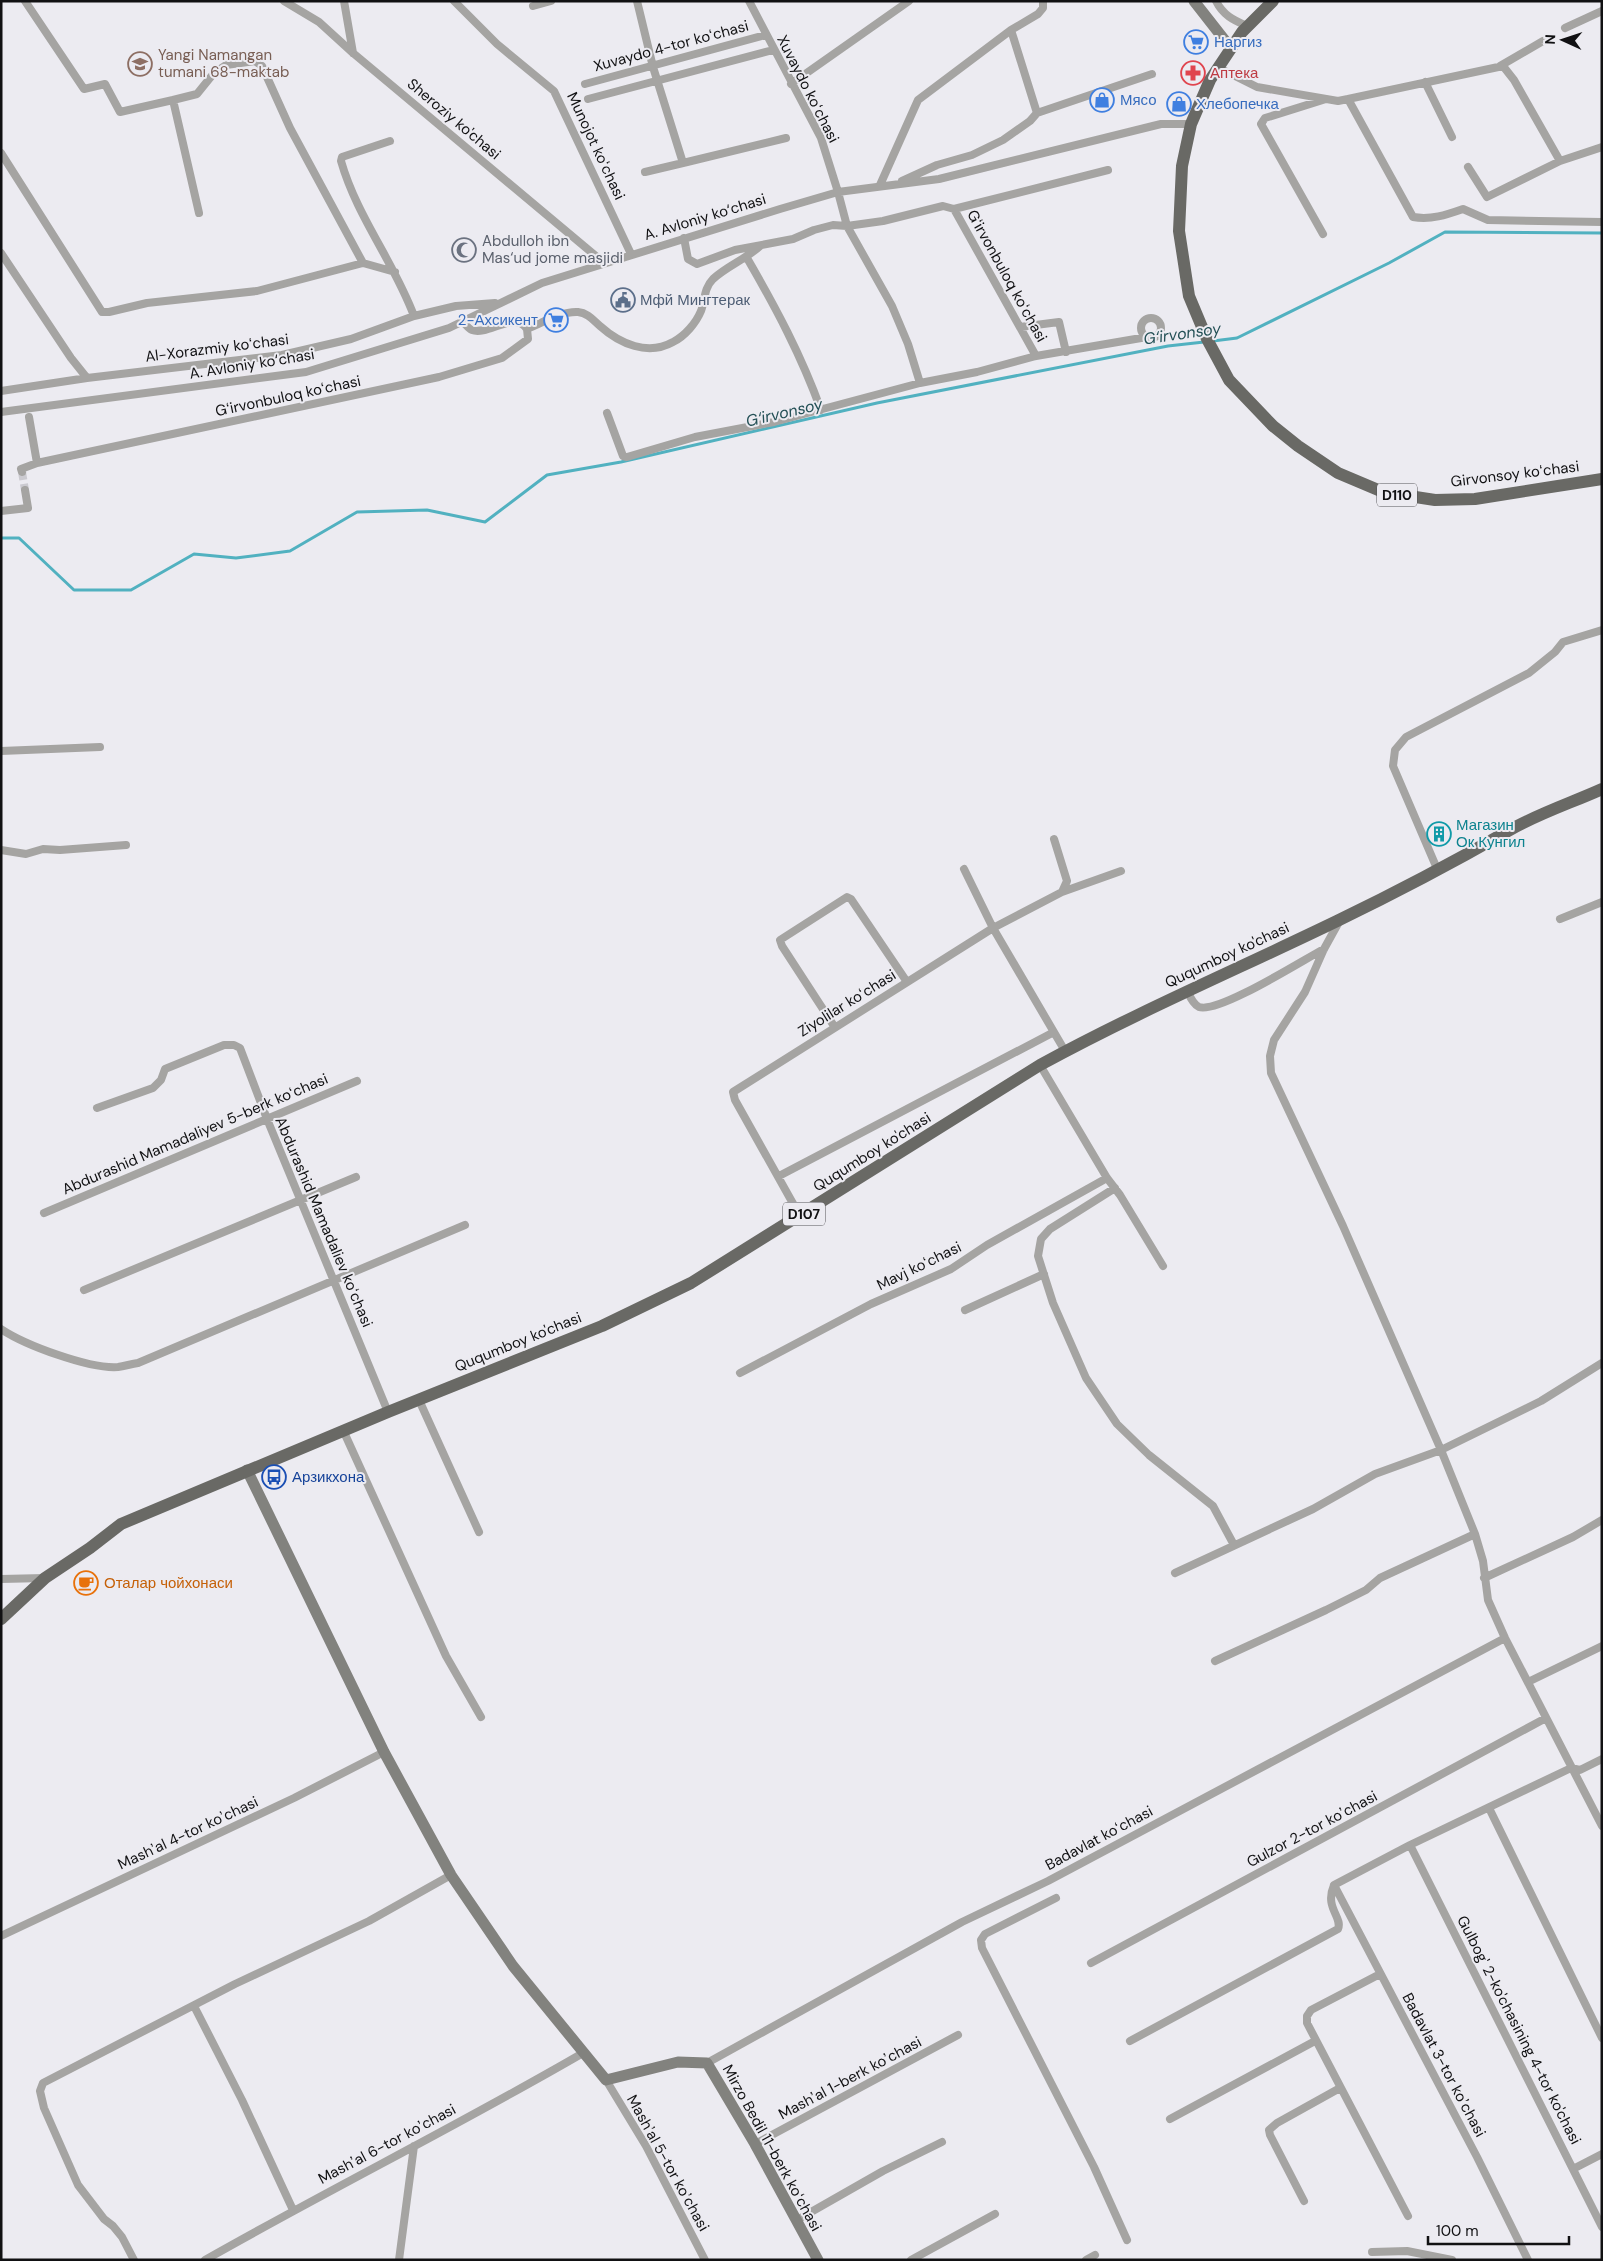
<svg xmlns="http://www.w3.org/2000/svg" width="1603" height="2261" viewBox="0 0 1603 2261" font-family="'DM Sans',sans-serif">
<rect width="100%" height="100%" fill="#ecebf1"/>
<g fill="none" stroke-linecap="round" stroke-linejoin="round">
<path stroke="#51b1c0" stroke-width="3" d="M 1213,341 L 1237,338 L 1389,263 L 1445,232 L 1602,233
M 1,538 L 19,538 L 74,590 L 131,590 L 194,554 L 236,558 L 290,551 L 357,512 L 427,510 L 485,522 L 547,475 L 621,462 L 877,403 L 1168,346 L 1204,342"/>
<path stroke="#cbcad0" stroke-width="8" stroke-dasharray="8 4" stroke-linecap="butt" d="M 22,472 L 25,490"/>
<path stroke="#a5a4a2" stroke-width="8" d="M 25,1 L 84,89 L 105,84 L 120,112 L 173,100
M 284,1 L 319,22 L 353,53 L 603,262
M 344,1 L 353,53
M 454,1 L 497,44 L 554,91 L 631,254
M 637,1 L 653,67 L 683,163 L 786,138
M 749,1 L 821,138 L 838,192 L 847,226 L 892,306 L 908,344 L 920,383
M 1216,1 C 1223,15 1233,20 1247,26
M 533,6 L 551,1
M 1565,28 L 1602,11
M 1011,30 L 1037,113 L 1152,74
M 1500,66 L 1543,41
M 1217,67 L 1257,87 L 1338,101 L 1348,99 L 1413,217 C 1431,220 1446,215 1463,209 L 1488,220 L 1602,222
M 1425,82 L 1452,137
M 585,84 L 765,35
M 791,84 L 909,1
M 588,99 L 773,50
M 1348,99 L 1503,66 L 1514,80 L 1560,161
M 390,141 L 342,157 L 341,161 C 357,217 394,262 414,316
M 1,153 L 102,312 L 109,312 L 147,303 L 257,291 L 363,263 L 395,272
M 1468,167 L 1487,197 L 1560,161 L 1602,147
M 645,172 L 683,163
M 902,181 L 937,165 L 972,155 L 1003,140 L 1030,121 L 1037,113
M 880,185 L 918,100 L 1011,30 L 1038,14 L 1043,8 L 1043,1
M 954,209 L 1036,356
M 199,213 L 173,100 L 197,94 L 214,73 L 226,65 L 255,61 L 262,66 L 290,128 L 363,263
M 1323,234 L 1261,124 L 1265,118 L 1326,99
M 684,238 L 688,259 L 697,264 L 735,250 L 793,239 L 814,230 L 833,225 L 847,226 L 883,221 L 943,206 L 954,209 L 1108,170
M 1,253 L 71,358 L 87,378 L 282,355 L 351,339 L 414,316 L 456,306 L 495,303
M 747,258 C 776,308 801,355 821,410
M1141 328a10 10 0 1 1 20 0a10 10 0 1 1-20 0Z
M 1020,327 L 1059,322 L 1066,352
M 527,329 C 542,323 561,311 578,312 C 588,313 593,320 600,326 C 620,344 648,356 673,342 C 685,336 696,323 701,311 C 705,300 704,288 713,279 C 727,266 746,259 760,246
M 1,391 L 87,378
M 1,412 L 306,372 L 449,328 L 542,283 L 780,209 L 838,192 L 939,179 L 1161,124 L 1191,124
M 607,413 L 623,456 L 627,457 L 695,437 L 774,422 L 920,383 L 977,372 L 1036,356 L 1147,337
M 29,417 L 37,463
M 22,472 L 21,469 L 37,463 L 439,377 L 502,358 L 528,339 L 527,329 C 515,310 488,336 472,330 C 469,329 466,325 463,322
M 1,511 L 28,508 L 25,490
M 1,751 L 100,747
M 1,850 L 26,854 L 43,849 L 60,850 L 126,845
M 964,869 L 993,928 L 1065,1051
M 1438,871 L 1393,766 L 1395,750 L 1406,737 L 1529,673 L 1555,652 L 1563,642 L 1602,630
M 1062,892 L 1121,871
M 1560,919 L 1602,902
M 1340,920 L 1324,949 L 1305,992 L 1274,1040 L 1270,1056 L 1271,1073 L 1343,1226 L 1441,1450 L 1475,1534 L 1483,1561 L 1488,1600 L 1505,1638 L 1602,1826
M 1188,992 C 1190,997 1193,1004 1199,1007 C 1218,1014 1303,960 1324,949
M 834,1026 L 782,946 L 780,940 L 847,897 L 851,899 L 907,982
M 1040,1065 L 1107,1178 L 1120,1195 L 1163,1266
M 97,1108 L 153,1088 L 161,1080 L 165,1069 L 224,1045 L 234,1045 L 240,1048 L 267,1119 L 388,1412
M 779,1176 L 1054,1032
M 1115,1188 L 1050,1229 L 1041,1239 L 1038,1256 L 1053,1303 L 1086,1378 L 1117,1424 L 1149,1455 L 1213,1506 L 1234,1545
M 44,1213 L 357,1081
M 800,1216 L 735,1100 L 733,1092 L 993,928 L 1062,892 L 1067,881 L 1054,839
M 84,1290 L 356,1177
M 965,1310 L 1044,1274
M 1,1329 C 25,1345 89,1369 118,1367 C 125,1366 131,1364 138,1363 L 465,1225
M 740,1373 L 871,1304 L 951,1269 L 987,1245 L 1107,1178
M 419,1400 L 479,1532
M 343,1430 L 446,1656 L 481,1717
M 1175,1573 L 1313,1509 L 1375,1474 L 1441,1450 L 1541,1401 L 1602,1363
M 1484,1578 L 1573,1537 L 1602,1520
M 1,1579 L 45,1578
M 1215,1661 L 1326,1610 L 1366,1590 L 1380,1578 L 1475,1534
M 1528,1682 L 1602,1646
M 1489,1808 L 1602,2038
M 1410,1845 L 1602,2227
M 1334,1885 L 1477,2157 L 1528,2260
M 1056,1898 L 985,1934 L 981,1940 L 982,1948 L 1094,2167 L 1127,2240
M 1,1936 L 294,1798 L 384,1752
M 1091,1963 L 1546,1718
M 1380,1974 L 1311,2010 L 1307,2016 L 1307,2023 L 1408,2216
M 194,2006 L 242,2100 L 293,2210
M 1130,2041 L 1338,1929 C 1343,1917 1324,1908 1334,1885 L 1410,1845 L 1571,1768 L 1580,1770 L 1602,1759
M 707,2063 L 962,1922 L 1048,1881 L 1505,1638
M 606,2080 L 646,2146 L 705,2260
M 1170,2119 L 1315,2041
M 755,2144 L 958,2035
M 1573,2169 L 1602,2154
M 1304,2201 L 1270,2135 L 1269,2130 L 1277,2123 L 1340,2088
M 797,2220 L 883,2171 L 942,2142
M 1372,2252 L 1407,2251 L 1452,2260
M 134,2260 L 122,2237 L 113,2226 L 104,2219 L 78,2185 L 44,2108 L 40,2091 L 43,2083 L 235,1984 L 369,1921 L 451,1875
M 205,2260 C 330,2189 459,2125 583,2053
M 399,2260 L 414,2146
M 911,2260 L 995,2214
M 1086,2260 L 1095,2255"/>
<path stroke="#82827e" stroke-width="11" d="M 1194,1 L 1230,47
M 247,1470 L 384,1752 L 451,1875 L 513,1966 L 606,2080 L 678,2062 L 707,2063 L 755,2144 L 818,2260"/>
<path stroke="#696965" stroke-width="12" d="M 1273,1 L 1242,32 L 1210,80 L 1191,124 L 1182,166 L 1179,231 L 1189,296 L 1207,339 L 1229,380 L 1273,426 L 1298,446 L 1338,473 L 1383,492 L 1435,500 L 1475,499 L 1602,479
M 1,1619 L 45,1578 L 90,1548 L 121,1524 L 388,1412 L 602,1326 L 691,1283 L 1040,1065 C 1137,1012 1238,969 1337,921 C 1395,893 1452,863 1508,831 C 1537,814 1571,803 1602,789"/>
</g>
<defs>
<g id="supermarket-ring" transform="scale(1.25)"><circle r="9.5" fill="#ecebf1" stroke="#3f7fe0" stroke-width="1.5"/><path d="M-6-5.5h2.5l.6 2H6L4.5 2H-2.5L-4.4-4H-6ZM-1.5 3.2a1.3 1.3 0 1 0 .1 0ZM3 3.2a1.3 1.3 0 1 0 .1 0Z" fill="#3f7fe0"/></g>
<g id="school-ring" transform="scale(1.25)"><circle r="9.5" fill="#ecebf1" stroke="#8d6e63" stroke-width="1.5"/><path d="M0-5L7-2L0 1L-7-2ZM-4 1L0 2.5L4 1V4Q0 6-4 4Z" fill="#8d6e63"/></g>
<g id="pharmacy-ring" transform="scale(1.25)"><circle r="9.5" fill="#ecebf1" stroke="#e0444e" stroke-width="1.5"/><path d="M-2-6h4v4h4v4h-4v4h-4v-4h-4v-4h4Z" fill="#e0444e"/></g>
<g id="shop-ring" transform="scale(1.25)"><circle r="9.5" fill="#ecebf1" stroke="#3f7fe0" stroke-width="1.5"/><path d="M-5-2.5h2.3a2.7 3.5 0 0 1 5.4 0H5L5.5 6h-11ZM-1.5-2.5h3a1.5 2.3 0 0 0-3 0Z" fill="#3f7fe0"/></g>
<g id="mosque-ring" transform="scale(1.25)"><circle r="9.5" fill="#ecebf1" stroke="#6b7280" stroke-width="1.5"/><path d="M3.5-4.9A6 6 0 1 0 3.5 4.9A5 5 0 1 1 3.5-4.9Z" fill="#6b7280"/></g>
<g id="civic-ring" transform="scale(1.25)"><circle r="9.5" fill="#ecebf1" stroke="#5c6f8a" stroke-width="1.5"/><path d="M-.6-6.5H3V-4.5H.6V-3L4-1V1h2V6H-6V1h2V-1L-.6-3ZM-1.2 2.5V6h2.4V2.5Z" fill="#5c6f8a"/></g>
<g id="building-ring" transform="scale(1.25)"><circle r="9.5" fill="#ecebf1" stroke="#0f9aa8" stroke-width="1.5"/><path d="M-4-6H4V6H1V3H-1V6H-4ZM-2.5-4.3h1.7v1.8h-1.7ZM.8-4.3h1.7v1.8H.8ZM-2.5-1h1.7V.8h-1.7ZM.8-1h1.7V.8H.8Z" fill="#0f9aa8"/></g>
<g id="bus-ring" transform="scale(1.25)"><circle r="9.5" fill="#ecebf1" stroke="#1a4fb4" stroke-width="1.5"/><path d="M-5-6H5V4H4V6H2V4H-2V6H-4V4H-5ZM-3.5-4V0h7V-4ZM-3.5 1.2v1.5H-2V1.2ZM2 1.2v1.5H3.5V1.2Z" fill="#1a4fb4"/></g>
<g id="cafe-ring" transform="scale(1.25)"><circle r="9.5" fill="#ecebf1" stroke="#e8710a" stroke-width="1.5"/><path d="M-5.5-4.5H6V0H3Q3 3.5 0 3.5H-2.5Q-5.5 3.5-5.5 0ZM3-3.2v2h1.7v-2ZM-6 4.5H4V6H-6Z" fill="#e8710a"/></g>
</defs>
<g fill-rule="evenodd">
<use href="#supermarket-ring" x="1196" y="42"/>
<use href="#school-ring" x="140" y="64"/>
<use href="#pharmacy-ring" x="1193" y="73"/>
<use href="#shop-ring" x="1102" y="100"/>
<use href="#shop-ring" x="1179" y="104"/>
<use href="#mosque-ring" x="464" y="250"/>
<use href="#civic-ring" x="623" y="300"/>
<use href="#supermarket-ring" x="556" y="320"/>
<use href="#building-ring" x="1439" y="834"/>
<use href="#bus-ring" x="274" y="1477"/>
<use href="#cafe-ring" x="86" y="1583"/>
</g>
<g text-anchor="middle" stroke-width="4" stroke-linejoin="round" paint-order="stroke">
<g fill="#ecebf1" stroke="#535256" stroke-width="1">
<rect x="1377" y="483.5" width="40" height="23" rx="4"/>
<rect x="783" y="1202.5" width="42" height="23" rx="4"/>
</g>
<g font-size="14" font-weight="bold" fill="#111113">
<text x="1397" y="500">D110</text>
<text x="804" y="1219">D107</text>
</g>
<g font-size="15" fill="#366cbe" stroke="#ecebf1" text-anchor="start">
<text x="1214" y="47">Наргиз</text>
<text x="1120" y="105">Мясо</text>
<text x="1196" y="109">Хлебопечка</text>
<text x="538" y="325" text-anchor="end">2-Ахсикент</text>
</g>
<g font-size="15" fill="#111113" stroke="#ecebf1">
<text transform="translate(671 46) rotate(-15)" y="5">Xuvaydo 4-tor koʻchasi</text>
<text transform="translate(808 89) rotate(63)" y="5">Xuvaydo koʻchasi</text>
<text transform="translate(454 119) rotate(40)" y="5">Sheroziy ko'chasi</text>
<text transform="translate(596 146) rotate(65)" y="5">Munojot koʻchasi</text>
<text transform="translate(705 217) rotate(-17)" y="5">A. Avloniy ko‘chasi</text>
<text transform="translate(1007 276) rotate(61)" y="5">Gʻirvonbuloq koʻchasi</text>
<text transform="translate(217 348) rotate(-7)" y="5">Al-Xorazmiy koʻchasi</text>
<text transform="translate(252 364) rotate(-9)" y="5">A. Avloniy ko‘chasi</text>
<text transform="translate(288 396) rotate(-12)" y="5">Gʻirvonbuloq koʻchasi</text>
<text transform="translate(1515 474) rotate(-7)" y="5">Girvonsoy koʻchasi</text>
<text transform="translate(1227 955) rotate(-25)" y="5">Ququmboy ko'chasi</text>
<text transform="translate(847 1003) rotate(-32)" y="5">Ziyolilar koʻchasi</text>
<text transform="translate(195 1134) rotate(-23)" y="5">Abdurashid Mamadaliyev 5-berk koʻchasi</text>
<text transform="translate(872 1152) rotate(-32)" y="5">Ququmboy ko'chasi</text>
<text transform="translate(324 1222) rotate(67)" y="5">Abdurashid Mamadaliev koʻchasi</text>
<text transform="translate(919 1266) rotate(-26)" y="5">Mavj koʻchasi</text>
<text transform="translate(518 1342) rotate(-22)" y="5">Ququmboy ko'chasi</text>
<text transform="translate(1312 1829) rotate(-28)" y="5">Gulzor 2-tor koʼchasi</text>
<text transform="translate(188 1833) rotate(-25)" y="5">Mashʼal 4-tor koʼchasi</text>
<text transform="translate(1099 1838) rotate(-28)" y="5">Badavlat koʻchasi</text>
<text transform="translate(1519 2030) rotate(63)" y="5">Gulbog' 2-ko'chasining 4-tor ko'chasi</text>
<text transform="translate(1444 2065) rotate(62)" y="5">Badavlat 3-tor koʼchasi</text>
<text transform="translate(850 2078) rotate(-28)" y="5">Mashʼal 1-berk koʼchasi</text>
<text transform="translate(387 2144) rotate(-28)" y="5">Mashʼal 6-tor koʼchasi</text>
<text transform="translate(772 2148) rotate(61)" y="5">Mirzo Bedil 11-berk koʻchasi</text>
<text transform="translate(668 2163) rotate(61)" y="5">Mashʼal 5-tor koʼchasi</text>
</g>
<g font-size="15" fill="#785e54" stroke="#ecebf1" text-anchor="start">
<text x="158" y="60">Yangi Namangan<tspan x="158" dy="17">tumani 68-maktab</tspan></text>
</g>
<g font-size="15" fill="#be3a42" stroke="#ecebf1" text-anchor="start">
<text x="1210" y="78">Аптека</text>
</g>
<g font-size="15" fill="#5b616d" stroke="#ecebf1" text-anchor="start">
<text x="482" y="246">Abdulloh ibn<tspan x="482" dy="17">Mas‘ud jome masjidi</tspan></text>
</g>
<g font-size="15" fill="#4e5e75" stroke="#ecebf1" text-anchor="start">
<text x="640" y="305">Мфй Мингтерак</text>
</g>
<g font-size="15" fill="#0d838f" stroke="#ecebf1" text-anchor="start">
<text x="1456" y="830">Магазин<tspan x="1456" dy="17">Ок Кунгил</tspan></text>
</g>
<g font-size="15" fill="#164399" stroke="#ecebf1" text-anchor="start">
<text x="292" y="1482">Арзикхона</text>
</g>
<g font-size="15" fill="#c56008" stroke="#ecebf1" text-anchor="start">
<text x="104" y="1588">Оталар чойхонаси</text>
</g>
<g font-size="16" font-style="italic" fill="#245056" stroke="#ecebf1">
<text transform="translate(1182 333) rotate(-8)" y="6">G‘irvonsoy</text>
<text transform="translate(784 412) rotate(-13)" y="6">G‘irvonsoy</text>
</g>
</g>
<rect width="1603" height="2261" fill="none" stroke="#111113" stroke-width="5"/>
<g transform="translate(1563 40) rotate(273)" stroke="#ecebf1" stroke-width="4" paint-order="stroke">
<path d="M0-4L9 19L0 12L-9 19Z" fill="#111113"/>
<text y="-8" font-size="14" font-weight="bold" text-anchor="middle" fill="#111113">N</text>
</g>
<path d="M1428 2236v8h141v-8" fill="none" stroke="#111113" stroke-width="2.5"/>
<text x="1436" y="2236" font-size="15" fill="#111113" stroke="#ecebf1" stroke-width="4" paint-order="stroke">100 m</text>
</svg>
